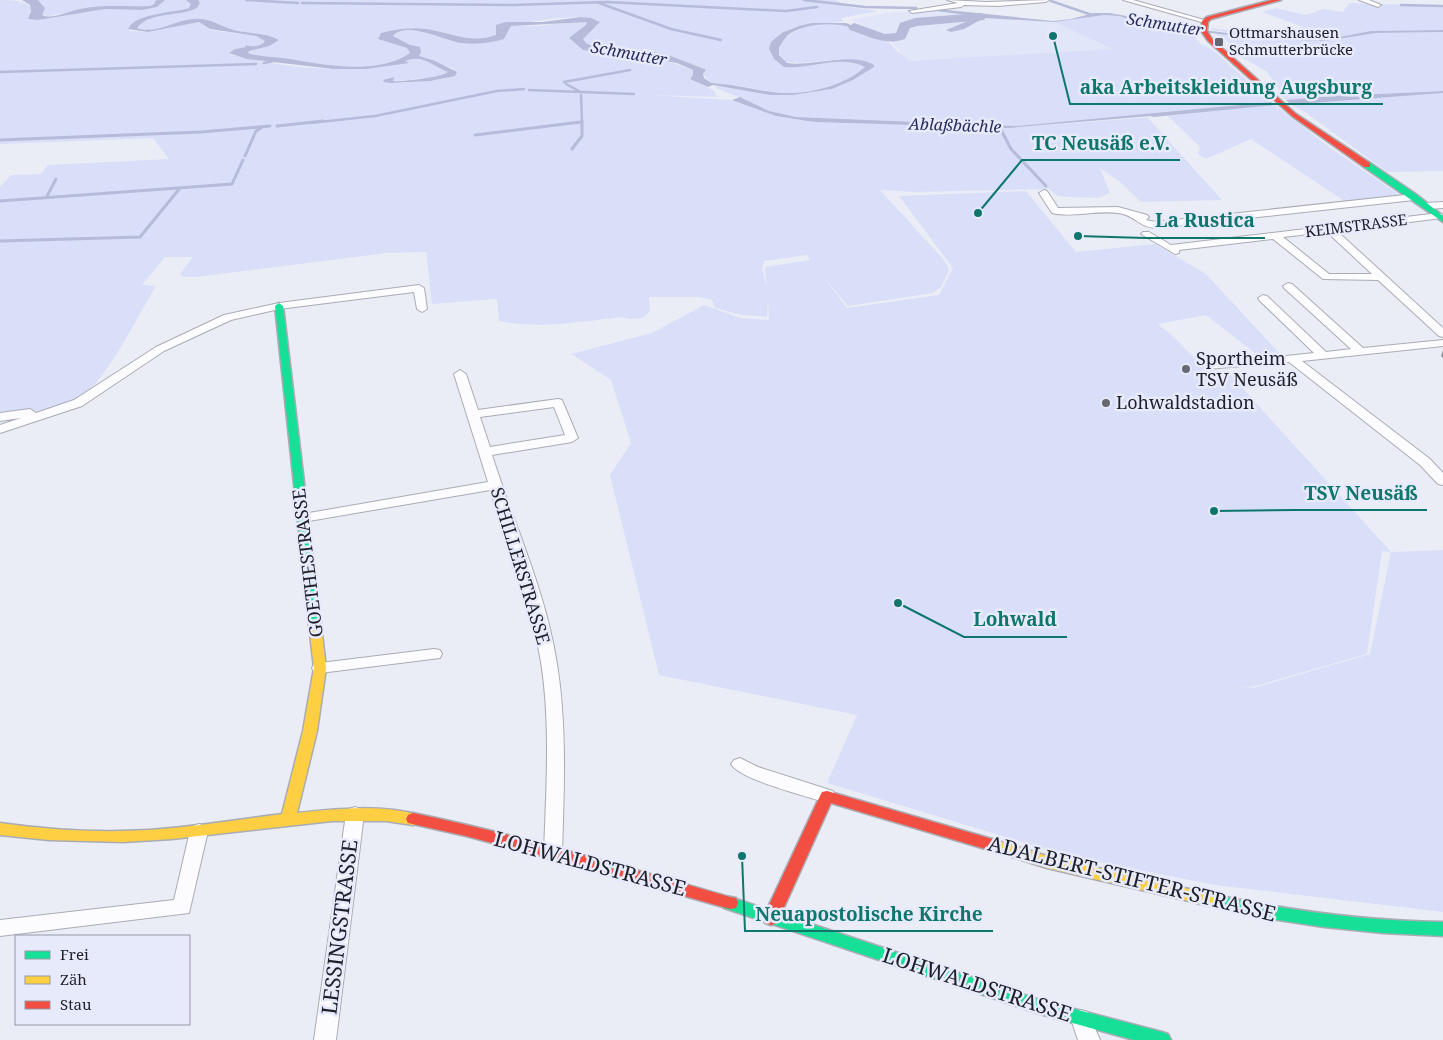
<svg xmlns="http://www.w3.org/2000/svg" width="1443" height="1040" viewBox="0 0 1443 1040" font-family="'Noto Serif',serif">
<rect width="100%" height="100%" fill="#ebedf6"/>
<path fill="#e2e6f9" d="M 929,10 L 970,15 L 977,18 L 946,30 L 984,18 L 1054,22 L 1115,49 L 1067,53 L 909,61 L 889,39 L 851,20 L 885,13 Z"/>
<path fill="#d9dff8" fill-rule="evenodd" d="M 0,0 C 11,0 26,0 31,8 L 28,19 L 38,20 L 105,9 L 142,10 L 157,7 L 165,0 L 186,0 L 191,4 L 190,8 L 148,17 L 128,27 L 130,31 L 148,32 L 199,22 L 210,30 L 256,36 L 265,41 L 260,45 L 250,47 L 247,45 L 247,47 L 235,49 L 229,54 C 286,69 362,77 415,57 C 428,60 436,68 448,72 C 442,77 403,81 393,81 L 390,78 L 383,80 L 401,83 L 443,79 L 454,69 L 418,56 L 421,51 L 419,47 L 410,46 L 393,36 C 407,22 444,40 460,43 C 474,45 491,43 503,39 L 511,26 L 537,26 L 584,21 L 588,22 L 572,41 L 583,50 L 667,61 L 693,70 L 693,75 L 690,79 L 713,90 L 718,97 L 650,95 L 732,100 L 776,116 L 814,122 L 1008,128 L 1151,117 L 1148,118 L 1222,200 L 1141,202 L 1119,181 L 1100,168 L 1110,193 L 1098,198 L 1068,197 L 1058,196 L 1049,189 L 914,192 L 880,190 L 944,260 L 949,270 L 941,287 L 933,293 L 848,306 L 822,275 L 847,308 L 939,295 L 953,268 L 899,196 L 1026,191 L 1076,252 L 1155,244 L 1206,274 L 1283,357 L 1265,361 L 1206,315 L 1158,324 L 1174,337 L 1208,372 L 1227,371 L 1391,552 L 1443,550 L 1443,912 L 1215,885 L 1068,856 L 827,783 L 857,715 L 659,675 L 610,475 L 631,443 L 611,380 L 571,354 L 652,333 L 704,305 L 740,318 L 769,320 L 768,301 L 767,317 L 742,315 L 715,308 L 712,300 L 698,297 L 649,297 L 650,311 L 643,318 L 630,319 L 622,317 C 578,322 544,329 499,321 L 497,299 L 432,304 L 426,252 L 387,253 L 196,277 L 184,277 L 180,274 L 193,257 L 165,257 L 142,285 L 156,286 C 138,315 102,391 72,403 C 50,412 23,412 0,413 L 0,187 L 11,175 L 41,174 L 48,165 L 169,159 L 153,138 L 0,144 ZM 807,255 L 810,260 L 765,267 L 766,285 L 762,269 L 764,261 ZM 1382,551 L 1391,552 L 1370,654 L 1253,688 L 1235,686 L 1252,687 L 1367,654 Z
M 38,0 L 156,0 L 154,4 L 150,6 L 104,6 L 48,16 L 42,15 L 44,6 Z
M 197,0 L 836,0 L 848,7 L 878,11 L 841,18 L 844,21 C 815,27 780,18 769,51 L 774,59 L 784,67 C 811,70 840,54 865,67 C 844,85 808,95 781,93 C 757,90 734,84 711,83 L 703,75 L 706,71 L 702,68 L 668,55 L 649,51 L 596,48 L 586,43 L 583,39 L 591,30 L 598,25 L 598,21 C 580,11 518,24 496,29 L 496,35 C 472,44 451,33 427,29 C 412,27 396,29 381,33 L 379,39 L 407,48 L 410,53 C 378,74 331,66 296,60 C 281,57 265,57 250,54 L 248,53 L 249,51 L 279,40 C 264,32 249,34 234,30 C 220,26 209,17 193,19 C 175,20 155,35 137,28 C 148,14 177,13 194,10 L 197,8 L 200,3 Z
M 1349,3 L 1443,6 L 1443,30 L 1371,31 L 1334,38 L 1315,40 L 1271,38 L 1211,30 L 1211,28 L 1277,37 L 1303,27 L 1262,12 L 1276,8 L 1305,15 L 1324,9 L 1343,12 Z
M 1104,15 L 1119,16 L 1151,26 L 1197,31 L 1199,35 L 1196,39 L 1201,44 L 1213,50 L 1271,102 L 1017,126 L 1001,125 L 796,117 L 769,111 L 747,100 L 715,88 L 718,86 L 770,95 L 807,93 L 832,89 L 853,80 L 874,67 L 839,59 L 801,63 L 785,62 C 778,54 777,51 783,42 C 794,25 826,21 845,26 C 858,29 872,39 886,39 L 898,52 L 901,53 L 909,61 L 1113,49 L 1054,22 Z
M 1212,32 L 1272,40 L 1325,41 L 1376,33 L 1443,32 L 1443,91 L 1335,96 L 1286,100 L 1282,97 L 1279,89 L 1266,71 L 1241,57 L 1229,42 Z
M 1443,93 L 1443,171 L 1387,172 L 1305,112 L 1290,104 Z
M 1261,105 L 1275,105 L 1329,147 L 1400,195 L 1399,197 L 1346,202 L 1251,139 L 1206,159 L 1198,154 L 1200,147 L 1168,116 Z"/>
<path fill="#b5bbd9" d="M 22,0 L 38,0 L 45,8 L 42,15 C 53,20 68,11 80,9 C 103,4 126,7 150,6 L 154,4 L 156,0 L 165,0 L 157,7 L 142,10 L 105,9 L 38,20 L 28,19 L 31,11 L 30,5 Z
M 186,0 L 198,0 L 200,3 L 197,8 C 180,17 150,11 137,28 C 155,35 175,20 193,19 C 209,17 220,26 234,30 C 249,34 265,32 279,40 L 269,46 L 249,51 L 248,53 L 250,54 C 265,57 281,57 296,60 C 330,66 380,74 410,53 L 407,48 L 378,39 L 381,33 C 396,29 412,27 427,29 C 451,33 472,44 496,35 L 496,25 L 506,22 L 542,22 L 581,17 L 591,18 L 600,22 L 583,39 L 586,43 L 596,48 L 649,51 L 668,55 L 702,68 L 706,70 L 703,74 L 704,78 L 711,83 C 736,84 760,92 784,93 C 811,94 845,85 865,67 C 840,54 810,70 784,67 L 774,59 L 769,49 L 771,42 L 783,32 L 799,26 L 812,23 L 846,23 L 886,39 C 873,39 861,31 849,27 C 833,22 805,24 791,33 C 785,37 782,43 779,48 L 779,55 L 787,63 C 812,67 851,51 874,65 L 874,67 L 853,80 L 832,89 L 793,95 L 770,95 L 713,85 L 708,87 L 690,79 L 693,75 L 693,70 L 677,63 L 660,60 L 583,50 L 569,38 L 586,25 L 587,22 L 511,26 L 504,39 C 491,43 473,45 460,43 C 444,40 406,21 393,36 L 410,45 L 420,47 L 421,52 L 419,56 L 435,61 L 457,72 L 455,76 L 430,81 L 390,83 L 384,82 L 383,80 L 394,77 L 393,81 C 402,82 442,77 448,72 C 431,66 424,54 405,61 L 409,63 L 366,69 L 333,69 L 247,59 L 229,53 L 235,49 L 246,47 L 245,45 C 251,47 261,47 265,41 L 256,36 L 210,29 L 199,22 L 148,32 L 128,29 C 135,13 174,13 189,8 L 191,4 Z
M 938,9 L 1053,21 L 1071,19 L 1094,13 L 1110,13 L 1126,16 L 1150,24 L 1271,38 L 1315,40 L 1334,38 L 1371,31 L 1443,30 L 1443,32 L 1376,33 L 1325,41 L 1272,40 L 1151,26 L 1119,16 L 1104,15 L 1054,22 L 984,18 L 964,29 L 951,32 L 946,30 L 975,18 L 947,19 L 974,16 L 929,10 Z
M 1443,91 L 1443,93 L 1298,104 L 1290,104 L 1286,100 L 1335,96 Z
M 740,97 L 769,111 L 796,117 L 1017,126 L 1271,102 L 1275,105 L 1154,117 L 1150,116 L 1008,128 L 814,122 L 776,116 L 732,100 Z"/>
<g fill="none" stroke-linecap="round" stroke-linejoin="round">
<path stroke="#b5bbd9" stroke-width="2.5" d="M 246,0 L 298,3
M 804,0 L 865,7 L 916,8
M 1051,1 L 1092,15
M 302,3 L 514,5 L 607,2 L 786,11 L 817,7
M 599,3 L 671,29 L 721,40
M 1401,5 L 1443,6
M 264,63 L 273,61
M 0,72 L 256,64
M 564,82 L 630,70
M 566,84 L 579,91
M 529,90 L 634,94
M 581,95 L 582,123
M 310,123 L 375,116 L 497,91 L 524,89
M 576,123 L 581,122"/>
<path stroke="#b5bbd9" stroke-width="3" d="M 277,126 L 323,121
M 999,126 L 1011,149 L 1046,186
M 475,135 L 581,122
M 0,140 L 201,132 L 270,126
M 572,149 L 582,136 L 582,121
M 245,156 L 256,131 L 261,128
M 46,198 L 56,179
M 0,201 L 232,184 L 243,160
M 0,241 L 140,237 L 180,188"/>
<path fill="#b5bbd9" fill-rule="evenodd" d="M 980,13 L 984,14 L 986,17 L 984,20 L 917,26 L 910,28 L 905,39 C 886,46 868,36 850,30 L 848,27 L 854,23 L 885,34 L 896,33 L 900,23 L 915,18 Z"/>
<g stroke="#aaacb4" stroke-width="2">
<path id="street" d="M 947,0 L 986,2 L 1049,0 L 1046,2 L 998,6 L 964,5 L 961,7 L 912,13 L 909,11 L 958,3 Z
M 1123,0 L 1133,0 L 1208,21 L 1205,23 Z
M 1359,0 L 1369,0 L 1381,5 L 1378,7 Z
M 1044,190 L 1047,191 L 1058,208 L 1118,207 L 1147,215 L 1149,217 L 1146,220 L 1156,222 L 1414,194 L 1419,197 L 1414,200 L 1156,228 C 1138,227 1135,215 1118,213 C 1096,210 1073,218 1052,213 L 1039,193 Z
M 1443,202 L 1443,208 L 1426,209 L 1421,206 L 1426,203 Z
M 1439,213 L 1442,214 L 1442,218 L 1337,231 L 1443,328 L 1443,337 L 1439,336 L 1378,280 L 1323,279 L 1273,239 L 1179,250 L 1179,253 L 1175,254 L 1141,234 L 1143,232 L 1149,232 L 1171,245 ZM 1327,232 L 1372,274 L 1329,274 L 1283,237 Z
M 1288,283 L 1292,284 L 1363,348 L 1443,340 L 1443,346 L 1302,361 L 1430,459 L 1443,473 L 1443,485 L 1438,484 L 1420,465 L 1289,362 L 1207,369 L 1205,367 L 1211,364 L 1314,353 L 1259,300 L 1258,298 L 1263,295 L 1267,296 L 1326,352 L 1351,349 L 1284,288 L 1283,286 Z
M 419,285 L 424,288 L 427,309 L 422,312 L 417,309 L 414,292 L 279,309 L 231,320 L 164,351 L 82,406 L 0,433 L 0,425 L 21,418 L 0,421 L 0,413 L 30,409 L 36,413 L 74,400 L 156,347 L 224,315 L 279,303 Z
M 460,370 L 466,374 L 478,410 L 558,399 L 562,400 L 578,438 L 572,442 L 492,455 C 514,524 546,592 557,664 C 567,726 564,790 562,853 L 560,858 L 553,860 L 546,858 L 544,853 C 546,790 551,725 541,662 C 531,603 509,547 490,490 L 303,522 L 296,518 L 303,514 L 488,482 L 454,374 ZM 554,407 L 565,435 L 490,447 L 480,417 Z
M 434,649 L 440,650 L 442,654 L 440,658 L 320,673 L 314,672 L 312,668 L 314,664 L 320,663 Z
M 740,758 L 758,767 L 833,791 L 836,796 L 833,801 L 827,803 C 807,796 740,780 731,764 L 734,760 Z
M 355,807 L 361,809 L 364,814 L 336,1040 L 314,1040 L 346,814 L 349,809 Z
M 199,824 L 205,826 L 208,831 L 189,913 L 0,936 L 0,920 L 174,900 L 190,831 L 193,826 Z
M 1081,1010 L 1088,1012 L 1100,1040 L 1078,1040 L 1071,1019 L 1074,1012 Z"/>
</g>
<g stroke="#aaacb4" stroke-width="3">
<path id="fast" d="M 1364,163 L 1370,163 L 1417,195 L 1443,216 L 1443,222 L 1364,167 Z
M 279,303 L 283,306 L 321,625 L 319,628 L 311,628 L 309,625 L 275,306 Z
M 1206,893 C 1285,910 1363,921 1443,922 L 1443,936 L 1383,933 L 1324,927 L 1265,918 L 1200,904 L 1198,899 L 1200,894 Z
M 730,897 L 1040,1000 L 1162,1032 L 1168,1034 L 1171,1040 L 1134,1040 L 1040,1014 L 724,908 L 722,903 L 724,898 Z"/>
</g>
<g stroke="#aaacb4" stroke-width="3">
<path id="slow" d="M 315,621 L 319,622 L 321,625 L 326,668 L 317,731 L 297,813 C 333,809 383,804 418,815 L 420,819 L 418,823 L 413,825 L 386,821 L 332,821 L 172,839 L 123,842 L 49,840 L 0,835 L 0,823 C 49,830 99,833 149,830 C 193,827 237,820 282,814 L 303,731 L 314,668 L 309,625 L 311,622 Z
M 992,839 L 1047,856 L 1206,893 L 1212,894 L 1214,899 L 1212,904 L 1206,905 L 1047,868 L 987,849 L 984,845 L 987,841 Z"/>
</g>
<g stroke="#aaacb4" stroke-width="3">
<path id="jam" d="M 1272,0 L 1281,0 L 1211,19 L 1208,22 L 1207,31 L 1212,39 L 1296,114 L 1370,163 L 1370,167 L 1364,167 L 1292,116 L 1208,41 L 1201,31 L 1202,21 L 1207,17 Z
M 827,791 L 992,839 L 997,841 L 1000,845 L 997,849 L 992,851 L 831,803 L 777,923 L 771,925 L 765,923 L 763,918 L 820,796 L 822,792 Z
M 413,813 C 520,835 625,867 730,897 L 736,898 L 738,903 L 736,908 L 730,909 L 579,866 L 466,836 L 408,823 L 406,819 L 408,815 Z"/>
</g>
<use href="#street" fill="#fcfcfe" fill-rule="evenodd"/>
<use href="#fast" fill="#16e098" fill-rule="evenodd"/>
<use href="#slow" fill="#ffcf43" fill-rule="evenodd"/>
<use href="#jam" fill="#f24e42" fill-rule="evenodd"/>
</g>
<path fill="#93959d" d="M 1443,350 L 1443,358 L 1441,356 Z"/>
<g fill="#656771" stroke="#e7eafa" stroke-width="2">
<rect x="1214" y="37" width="10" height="10" rx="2.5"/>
<circle cx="1186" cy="369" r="5"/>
<circle cx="1106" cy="403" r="5"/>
</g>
<g text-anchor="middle" stroke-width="5" stroke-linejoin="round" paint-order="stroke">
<g font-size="15" fill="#1d1f29" stroke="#e7eafa" text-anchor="start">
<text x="1229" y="38">Ottmarshausen<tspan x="1229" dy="17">Schmutterbrücke</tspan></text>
</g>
<g font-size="15" fill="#1d1f29" stroke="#e7eafa">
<text transform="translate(1356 226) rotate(-7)" y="5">KEIMSTRASSE</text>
</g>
<g font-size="16" font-style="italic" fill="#262b5b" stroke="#e7eafa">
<text transform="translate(1165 24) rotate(9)" y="6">Schmutter</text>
<text transform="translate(629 53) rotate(10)" y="6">Schmutter</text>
<text transform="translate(955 125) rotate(2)" y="6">Ablaßbächle</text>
</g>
<g font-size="18" fill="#1d1f29" stroke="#e7eafa" text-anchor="start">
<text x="1196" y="365">Sportheim<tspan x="1196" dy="21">TSV Neusäß</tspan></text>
<text x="1116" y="409">Lohwaldstadion</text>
</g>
<g font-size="18" fill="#1d1f29" stroke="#e7eafa">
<text transform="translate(308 563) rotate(-97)" y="6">GOETHESTRASSE</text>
<text transform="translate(520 566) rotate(73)" y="6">SCHILLERSTRASSE</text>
</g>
<g font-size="21" fill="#1d1f29" stroke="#e7eafa">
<text transform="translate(590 864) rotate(15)" y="7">LOHWALDSTRASSE</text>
<text transform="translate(1132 879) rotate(14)" y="7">ADALBERT-STIFTER-STRASSE</text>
<text transform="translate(340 927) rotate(-83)" y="7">LESSINGSTRASSE</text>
<text transform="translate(977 985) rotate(18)" y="7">LOHWALDSTRASSE</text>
</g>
</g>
<path fill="none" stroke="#0f766e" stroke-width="2" d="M1053 36L1070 104H1383M978 213L1022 160H1180M1078 236L1145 238H1265M1214 511L1294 510H1427M898 603L964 637H1067M742 856L745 931H993"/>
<g fill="#0f766e" stroke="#e7eafa" stroke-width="2">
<circle cx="1053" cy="36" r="5"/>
<circle cx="978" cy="213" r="5"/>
<circle cx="1078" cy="236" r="5"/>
<circle cx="1214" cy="511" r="5"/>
<circle cx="898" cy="603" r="5"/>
<circle cx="742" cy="856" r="5"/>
</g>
<g font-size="19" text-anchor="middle" font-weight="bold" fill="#0f766e" stroke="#e7eafa" stroke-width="5" stroke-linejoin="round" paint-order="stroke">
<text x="1226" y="94">aka Arbeitskleidung Augsburg</text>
<text x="1101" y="150">TC Neusäß e.V.</text>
<text x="1205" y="227">La Rustica</text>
<text x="1361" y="500">TSV Neusäß</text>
<text x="1015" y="626">Lohwald</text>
<text x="869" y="921">Neuapostolische Kirche</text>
</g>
<rect x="15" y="935" width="175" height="90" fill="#e7eafa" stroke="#9699a6"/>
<rect x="25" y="951" width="25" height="8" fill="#16e098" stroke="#9699a6"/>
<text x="60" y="960" font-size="15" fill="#1d1f29">Frei</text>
<rect x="25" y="976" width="25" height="8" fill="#ffcf43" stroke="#9699a6"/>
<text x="60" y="985" font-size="15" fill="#1d1f29">Zäh</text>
<rect x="25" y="1001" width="25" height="8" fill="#f24e42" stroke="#9699a6"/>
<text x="60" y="1010" font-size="15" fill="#1d1f29">Stau</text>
</svg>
